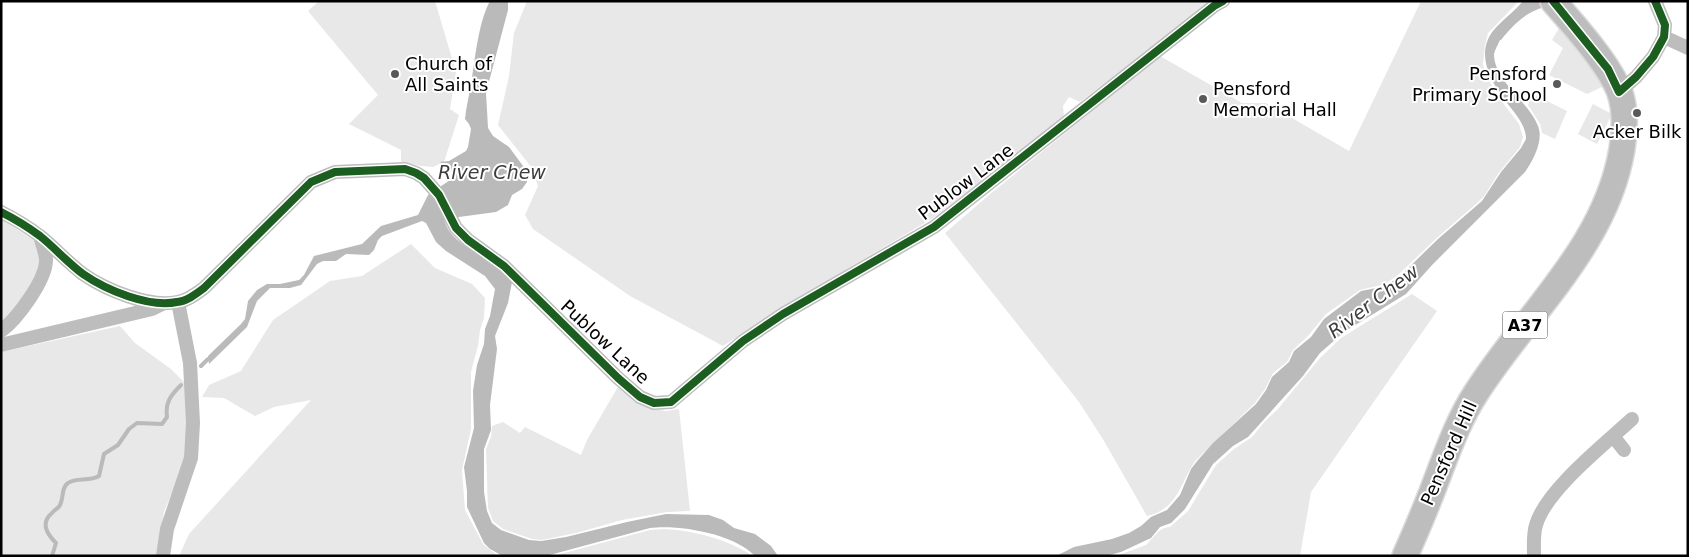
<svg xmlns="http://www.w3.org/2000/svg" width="1689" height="557" viewBox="0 0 1689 557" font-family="'DejaVu Sans',sans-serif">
<rect width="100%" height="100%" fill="#fff"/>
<path fill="#e8e8e8" d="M 319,1 L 435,1 L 456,72 L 450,109 L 459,115 L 444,162 L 433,167 L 401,164 L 401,150 L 349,124 L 378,95 L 308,11 Z
M 527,1 L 1212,1 L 1080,102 L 1069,97 L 1063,106 L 1064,117 L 933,218 L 773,313 L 723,346 L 630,296 L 533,229 L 525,215 L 538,186 L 532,168 L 498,125 L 509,76 L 514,33 Z
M 1421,1 L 1519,1 L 1488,33 L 1485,45 L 1483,64 L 1485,73 L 1497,95 L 1519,124 L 1523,137 L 1520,147 L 1498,174 L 1485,195 L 1476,204 L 1440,235 L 1398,275 L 1385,284 L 1360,290 L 1326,314 L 1308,336 L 1293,350 L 1287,362 L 1273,373 L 1265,389 L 1255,403 L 1196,460 C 1180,482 1179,509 1147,516 L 1104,441 L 1079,402 L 945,233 L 989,195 L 1160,56 L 1242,103 L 1266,103 L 1349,151 Z
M 1559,28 L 1594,70 L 1604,86 L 1587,94 L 1549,75 L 1563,48 L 1552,40 Z
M 1533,94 L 1567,111 L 1555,139 L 1542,133 L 1540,124 L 1528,105 Z
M 1593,104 L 1612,114 L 1597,144 L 1578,134 Z
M 1,219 L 35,241 L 41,259 L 33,285 L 1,326 Z
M 411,244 L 435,268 L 472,284 L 485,298 L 484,318 L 480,330 L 478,346 L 471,372 L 471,429 L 462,470 L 465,510 L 483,544 L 498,556 L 179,556 L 189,534 L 311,400 L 274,407 L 255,416 L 224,398 L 202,397 L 209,385 L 241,371 L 273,320 L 330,281 L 362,276 Z
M 1412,294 L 1437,311 L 1311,492 L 1300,556 L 1116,556 L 1146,545 L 1159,531 L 1164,528 L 1170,527 L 1188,511 L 1216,465 L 1234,449 L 1252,437 L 1265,421 L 1277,410 L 1320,358 L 1341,338 Z
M 120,326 L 135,343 L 171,369 L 185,383 L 189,437 L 186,459 L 164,512 L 157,556 L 1,556 L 1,352 Z
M 619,385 L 654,409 L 666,411 L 679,409 L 690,511 L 667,512 L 622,520 L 576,533 L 542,540 L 532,539 L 503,529 L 493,521 L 488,508 L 486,449 L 491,437 L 492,426 L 503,422 L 520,433 L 525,427 L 581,455 L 587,440 Z
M 665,529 C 696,531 727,539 753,556 L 553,556 L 650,530 Z"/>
<path fill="#bababa" d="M 490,1 L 508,1 L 508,10 L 486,93 L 488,128 L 493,136 L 509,147 L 526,170 L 527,182 L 522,189 L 512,195 L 508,205 L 496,212 L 444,219 C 450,242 473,249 489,261 C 497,267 504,275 512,282 L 508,303 L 495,336 L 497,349 L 490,405 L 491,430 L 484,449 L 484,492 L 487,511 L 492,523 L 501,530 L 529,540 L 541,541 L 566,537 L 627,522 L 666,514 L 709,515 L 723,520 L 734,528 L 755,534 L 771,546 L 778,556 L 755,556 C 735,534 679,524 650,528 L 546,556 L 501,555 L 490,549 L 484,543 L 467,507 L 467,491 L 464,467 L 474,428 L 473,391 L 477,365 L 484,344 L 485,329 L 490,316 L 495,289 L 485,276 L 446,251 L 436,242 L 426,223 L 422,221 L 382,236 L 378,240 L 374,250 L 369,255 L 346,254 L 336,261 L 323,261 L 317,264 L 301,285 L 290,288 L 270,288 L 257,301 L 247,327 L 209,364 L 208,356 L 241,324 L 245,319 L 248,301 L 257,290 L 267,284 L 280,284 L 299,280 L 304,275 L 314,256 L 362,244 L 381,226 L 418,215 L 428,195 L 453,178 L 457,173 L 462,173 L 454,164 L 453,170 L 448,173 L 440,162 L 449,161 L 466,151 L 468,147 L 471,129 L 469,124 L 465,119 C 466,107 469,96 471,85 C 475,60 478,23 490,1 Z
M 1523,1 L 1544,1 L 1541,8 C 1525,13 1511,27 1501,40 L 1500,40 C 1498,45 1495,49 1494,54 C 1494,81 1529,102 1538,126 C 1544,140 1533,161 1525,172 L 1433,264 L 1406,294 L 1344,332 L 1320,353 L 1303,376 L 1248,437 L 1233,446 L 1213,464 L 1185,509 L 1171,523 L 1160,527 L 1151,538 L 1121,552 L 1106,556 L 1056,556 L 1074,547 L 1112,539 L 1129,533 L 1141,526 L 1151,517 L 1167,510 L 1180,495 L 1191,469 L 1198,460 L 1213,443 L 1256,404 L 1266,390 L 1272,377 L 1289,362 L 1294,351 L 1311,337 L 1324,319 L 1361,291 L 1386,286 L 1400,276 L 1438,239 L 1482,201 L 1501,172 L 1521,148 L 1526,139 C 1526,127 1518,117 1511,108 C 1495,88 1473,57 1493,31 C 1502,20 1514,12 1523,1 Z"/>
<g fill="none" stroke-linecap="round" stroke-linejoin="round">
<path stroke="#bababa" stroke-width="4" d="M 201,366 L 208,359
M 52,556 L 56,543 C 47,534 40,523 52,513 C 54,510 59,508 60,505 C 64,497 61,488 68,483 C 76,477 89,482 99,476 L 104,454 L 118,445 L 129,429 L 137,423 L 162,424 L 167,417 C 165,402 171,395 181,385"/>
<g stroke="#dbdbdb" stroke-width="28">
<path id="highway" d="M 1405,556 C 1418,527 1430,498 1441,468 C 1451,442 1461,416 1476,393 C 1527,313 1606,246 1622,149 C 1625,130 1626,111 1620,93 C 1610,65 1573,24 1553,1"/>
</g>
<path stroke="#bdbdbd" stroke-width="14" d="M 1664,37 L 1688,48
M 1619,92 L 1636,77 L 1653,57 L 1664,37 L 1665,25 L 1655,1
M 1,212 C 15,219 28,227 40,236 C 55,248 68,263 83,274 C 106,290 149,308 177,302 C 187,301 196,294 204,288 L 311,182 L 335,172 L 405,169 L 416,173 L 424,178 L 439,195 L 456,228 L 468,240 L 504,266 L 618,378 L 640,397 L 654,403 L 671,402 L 743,341 L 783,314 L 934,227 L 1214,6 L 1223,1
M 1,331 C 17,319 47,279 46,259 C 45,251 42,243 40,236
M 1,345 L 152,309 L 162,304
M 1613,436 L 1624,450
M 163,556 L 167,529 L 191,458 L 193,423 L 190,363 L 178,302
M 1534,556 C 1534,546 1533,534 1536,525 C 1546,490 1605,444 1632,419"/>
<use href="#highway" stroke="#bdbdbd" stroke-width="25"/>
<g stroke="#fff" stroke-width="11">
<path id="cycleway" d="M 1553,1 L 1608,69 L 1619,92 L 1636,77 L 1653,57 L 1664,37 L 1665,25 L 1655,1
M 1,212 C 15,219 28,227 40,236 C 55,248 68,263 83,274 C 106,290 149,308 177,302 C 187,301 196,294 204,288 L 311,182 L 335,172 L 405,169 L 416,173 L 424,178 L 439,195 L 456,228 L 468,240 L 504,266 L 618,378 L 640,397 L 654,403 L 671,402 L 743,341 L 783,314 L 934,227 L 1214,6 L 1223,1"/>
</g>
<use href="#cycleway" stroke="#1b5e20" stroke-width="8"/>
</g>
<g fill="#595959" stroke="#fff" stroke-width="2">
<circle cx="395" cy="74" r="5"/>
<circle cx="1557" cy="84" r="5"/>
<circle cx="1203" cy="99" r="5"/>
<circle cx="1637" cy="113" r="5"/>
</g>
<g text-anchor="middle" stroke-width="4" stroke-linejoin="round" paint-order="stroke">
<rect fill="#fff" stroke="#4c4c4c" stroke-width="1" x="1502.5" y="311.5" width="45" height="27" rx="4"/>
<g font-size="16" font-weight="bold" fill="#000">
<text x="1525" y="331">A37</text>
</g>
<g font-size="18" fill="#000" stroke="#fff" text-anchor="start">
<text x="405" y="70">Church of<tspan x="405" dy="21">All Saints</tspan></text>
<text x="1547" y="80" text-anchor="end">Pensford<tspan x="1547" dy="21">Primary School</tspan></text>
<text x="1213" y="95">Pensford<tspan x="1213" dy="21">Memorial Hall</tspan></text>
<text x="1637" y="138" text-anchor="middle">Acker Bilk</text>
</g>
<g font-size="18" fill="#000" stroke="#fff">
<text transform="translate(966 182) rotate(-37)" y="6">Publow Lane</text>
<text transform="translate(605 342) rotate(43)" y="6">Publow Lane</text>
<text transform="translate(1449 453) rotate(-66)" y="6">Pensford Hill</text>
</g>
<g font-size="19" font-style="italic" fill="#3d3d3d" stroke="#fff">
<text x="492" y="179">River Chew</text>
<text transform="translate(1373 301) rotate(-37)" y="7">River Chew</text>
</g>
</g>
<rect width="1689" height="557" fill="none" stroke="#000000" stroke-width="5"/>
</svg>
